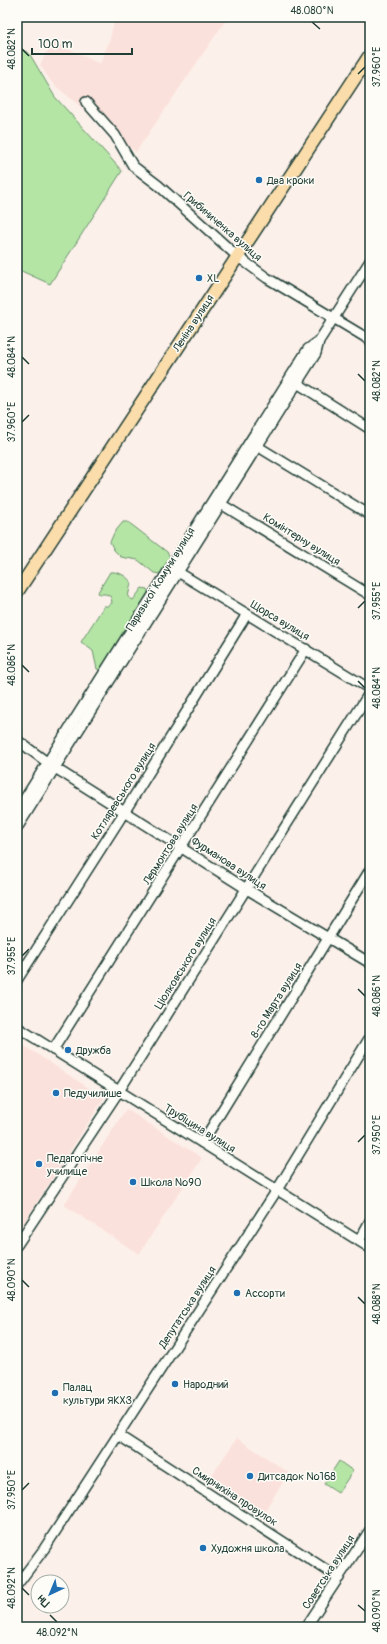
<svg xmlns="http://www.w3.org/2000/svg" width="387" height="1644" viewBox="0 0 387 1644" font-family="Pangolin,sans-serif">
<rect width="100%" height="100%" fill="#fcf0ea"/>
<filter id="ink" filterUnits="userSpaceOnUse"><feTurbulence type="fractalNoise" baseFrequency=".025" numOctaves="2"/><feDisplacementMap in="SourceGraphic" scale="8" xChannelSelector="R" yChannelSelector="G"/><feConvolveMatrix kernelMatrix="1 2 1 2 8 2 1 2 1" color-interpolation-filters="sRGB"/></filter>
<g filter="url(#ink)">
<path fill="#fbe1db" d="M 115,17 L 228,17 L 136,152 L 52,83 L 40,65 L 52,41 L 100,64 L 110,39 Z
M 20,1043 L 104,1098 L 17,1233 L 17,1048 Z
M 126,1109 L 202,1158 L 139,1254 L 64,1205 Z
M 237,1438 L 289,1473 L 263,1513 L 210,1478 Z"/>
<path fill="#b4e5a5" stroke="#6a916c" d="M 17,47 L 29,53 L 55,97 L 122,171 L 50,284 L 17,269 Z
M 123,522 L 128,522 L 167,552 L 170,557 L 171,563 L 165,572 L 161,574 L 154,573 L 138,560 L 121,557 L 114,550 L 110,542 L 114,533 Z
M 110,572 C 117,571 128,576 131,583 L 128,597 L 133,600 L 142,588 L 147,589 L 149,594 L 102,671 L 97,669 L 93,651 L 81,642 L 104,606 L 108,606 L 112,603 L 111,597 L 106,594 L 99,594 L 98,592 Z
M 339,1461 L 353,1471 L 338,1493 L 324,1484 Z"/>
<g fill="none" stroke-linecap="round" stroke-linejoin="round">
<g stroke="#1f3d34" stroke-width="12">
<path id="minor" d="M 86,102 L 115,135 L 133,166 L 158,185 L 237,256 L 267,278 L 370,340
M 297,383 L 370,429
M 257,446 L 370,515
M 221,504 L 370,595
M 178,572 L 370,689
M 17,740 L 55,768 L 245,888 L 370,963
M 17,811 L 308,349 L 319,341
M 17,828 L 316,353 L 319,341 L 370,261
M 17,980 L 125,811 L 247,614
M 17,1027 L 370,1248
M 53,1050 L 306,649
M 202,1143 L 370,870
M 359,1241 L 370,1221
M 17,1245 L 119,1091 L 370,692
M 118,1435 L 339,1578
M 17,1585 L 44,1549 L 277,1190 L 370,1037
M 306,1627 L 370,1530"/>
</g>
<g stroke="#1f3d34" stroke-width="15">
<path id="major" d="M 17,592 L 370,55"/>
</g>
<use href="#minor" stroke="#fdfcf7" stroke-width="9"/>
<use href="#major" stroke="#fbddab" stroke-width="12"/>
</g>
</g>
<path fill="none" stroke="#1f3d34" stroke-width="1.5" d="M 312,22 L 320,29M 22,49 L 29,56M 358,74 L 365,67M 22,357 L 29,364M 358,374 L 365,381M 22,422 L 29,415M 358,608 L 365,601M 22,665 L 29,672M 358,681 L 365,688M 22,956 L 29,949M 358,989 L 365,996M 358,1142 L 365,1135M 22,1280 L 29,1287M 358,1297 L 365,1304M 22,1490 L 29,1483M 22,1588 L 29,1595M 358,1605 L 365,1611M 50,1615 L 57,1622"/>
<g fill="#1f6fb2" stroke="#fdfcf7" stroke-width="1.5">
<circle cx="259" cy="180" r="4"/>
<circle cx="199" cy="278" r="4"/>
<circle cx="68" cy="1050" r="4"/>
<circle cx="56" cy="1093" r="4"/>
<circle cx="39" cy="1164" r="4"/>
<circle cx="133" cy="1182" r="4"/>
<circle cx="237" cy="1293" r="4"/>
<circle cx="175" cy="1384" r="4"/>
<circle cx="55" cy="1393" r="4"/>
<circle cx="250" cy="1476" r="4"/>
<circle cx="203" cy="1548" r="4"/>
</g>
<g text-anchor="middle" stroke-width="3" stroke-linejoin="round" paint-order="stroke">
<g font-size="11" fill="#1f3d34" stroke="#fdfcf7" text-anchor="start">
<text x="267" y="184">Два кроки</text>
<text x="207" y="282">XL</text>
<text x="76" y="1054">Дружба</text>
<text x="64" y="1097">Педучилише</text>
<text x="47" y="1162">Педагогічне<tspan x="47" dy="13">училище</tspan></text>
<text x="141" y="1186">Школа №90</text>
<text x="245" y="1297">Ассорти</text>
<text x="183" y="1388">Народний</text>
<text x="63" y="1391">Палац<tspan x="63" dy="13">культури ЯКХЗ</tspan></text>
<text x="258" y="1480">Дитсадок №168</text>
<text x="211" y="1552">Художня школа</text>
</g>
<g font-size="11" fill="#1f3d34" stroke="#fdfcf7">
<text transform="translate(223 226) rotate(41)" y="4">Грибиниченка вулиця</text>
<text transform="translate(193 323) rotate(-57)" y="4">Леніна вулиця</text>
<text transform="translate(302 539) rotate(32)" y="4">Комінтерну вулиця</text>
<text transform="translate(160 579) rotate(-58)" y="4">Паризької Комуни вулиця</text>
<text transform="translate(280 620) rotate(31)" y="4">Щорса вулиця</text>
<text transform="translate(123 791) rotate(-58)" y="4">Котляревського вулиця</text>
<text transform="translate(170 844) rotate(-58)" y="4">Лермонтова вулиця</text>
<text transform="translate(229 863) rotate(33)" y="4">Фурманова вулиця</text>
<text transform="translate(185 963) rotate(-58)" y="4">Ціолковського вулиця</text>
<text transform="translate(276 1000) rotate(-58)" y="4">8-го Марта вулиця</text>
<text transform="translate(200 1128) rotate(32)" y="4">Трубіцина вулиця</text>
<text transform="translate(187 1307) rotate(-57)" y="4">Депутатська вулиця</text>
<text transform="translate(235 1496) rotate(33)" y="4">Смирнихіна провулок</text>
<text transform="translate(328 1572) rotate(-57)" y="4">Советська вулиця</text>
</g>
</g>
<rect width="387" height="1644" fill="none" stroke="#fdfcf7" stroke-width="44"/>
<g transform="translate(50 1594) rotate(224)"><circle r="19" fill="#fdfcf7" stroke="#a4b0a9"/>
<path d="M0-3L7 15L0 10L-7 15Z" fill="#1f6fb2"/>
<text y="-6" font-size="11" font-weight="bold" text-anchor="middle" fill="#1f3d34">Пн</text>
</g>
<path d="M32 48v6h100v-6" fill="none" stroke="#1f3d34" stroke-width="2"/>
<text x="38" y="48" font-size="12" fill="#1f3d34" stroke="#fdfcf7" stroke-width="3" paint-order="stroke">100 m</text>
<rect x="22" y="22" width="343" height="1600" fill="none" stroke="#1f3d34" stroke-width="1.5"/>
<g font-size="10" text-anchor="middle" fill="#1f3d34">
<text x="312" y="14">48.080°N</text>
<text transform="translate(11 49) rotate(-90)" y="4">48.082°N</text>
<text transform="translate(376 67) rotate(-90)" y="4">37.960°E</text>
<text transform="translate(11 357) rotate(-90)" y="4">48.084°N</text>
<text transform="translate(376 381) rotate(-90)" y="4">48.082°N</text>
<text transform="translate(11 422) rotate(-90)" y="4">37.960°E</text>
<text transform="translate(376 601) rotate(-90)" y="4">37.955°E</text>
<text transform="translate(11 665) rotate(-90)" y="4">48.086°N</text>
<text transform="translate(376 688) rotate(-90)" y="4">48.084°N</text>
<text transform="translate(11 956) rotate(-90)" y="4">37.955°E</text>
<text transform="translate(376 996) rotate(-90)" y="4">48.086°N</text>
<text transform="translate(376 1135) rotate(-90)" y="4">37.950°E</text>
<text transform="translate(11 1280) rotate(-90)" y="4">48.090°N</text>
<text transform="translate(376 1304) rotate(-90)" y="4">48.088°N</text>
<text transform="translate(11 1490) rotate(-90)" y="4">37.950°E</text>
<text transform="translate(11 1588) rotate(-90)" y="4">48.092°N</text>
<text transform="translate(376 1611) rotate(-90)" y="4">48.090°N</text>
<text x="57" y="1636">48.092°N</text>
</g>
</svg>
